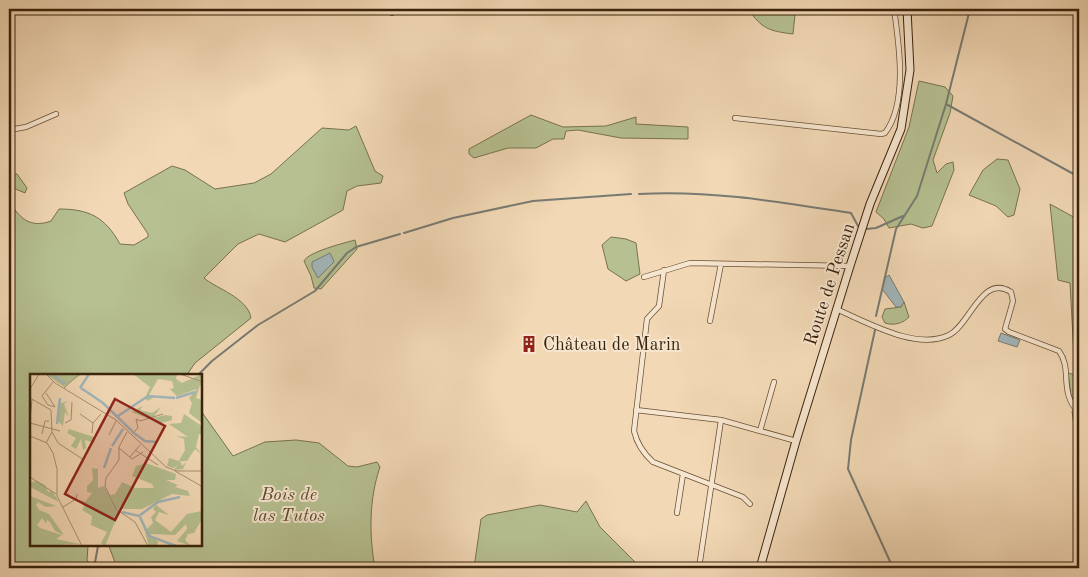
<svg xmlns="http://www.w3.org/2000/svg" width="1088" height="577" viewBox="0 0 1088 577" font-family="'Old Standard TT',serif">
<rect width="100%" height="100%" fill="#f2d8b5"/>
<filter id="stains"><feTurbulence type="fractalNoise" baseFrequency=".004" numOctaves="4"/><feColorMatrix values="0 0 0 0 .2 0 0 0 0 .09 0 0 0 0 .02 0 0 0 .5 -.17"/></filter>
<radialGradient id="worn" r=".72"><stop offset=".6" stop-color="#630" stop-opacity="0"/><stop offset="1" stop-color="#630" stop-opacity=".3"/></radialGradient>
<path fill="#b6c091" stroke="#78724e" d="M 748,9 L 828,9 L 831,14 L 795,14 L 793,34 C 769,31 762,29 748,9 Z
M 919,81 L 945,87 L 953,96 L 950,113 L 933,160 L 937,173 L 946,164 L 953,162 L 954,170 L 932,226 L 923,228 L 911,224 L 889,228 L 884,219 L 876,212 L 909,127 Z
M 531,115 L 563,127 L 606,126 L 636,117 L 636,124 L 688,127 L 688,139 L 621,138 L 578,130 L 566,131 L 564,139 L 553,139 L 536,148 L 508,148 L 474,158 L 469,154 L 469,149 Z
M 356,126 L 375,171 L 383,176 L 381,183 L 357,186 L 347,191 L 343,210 L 285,242 L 259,234 L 238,244 L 204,278 C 217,289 248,298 251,318 L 195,363 L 186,376 L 31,376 L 31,546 L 88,546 L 87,560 L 92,568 L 9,565 L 9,201 C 19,217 29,229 51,221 L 59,209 C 89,209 105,217 120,244 L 134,245 L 148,237 L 148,234 L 128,204 L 124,193 L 172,166 L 185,170 L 215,189 L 254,183 L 271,174 L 322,128 L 349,130 Z
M 997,159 L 1008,160 L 1020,189 L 1014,215 L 1008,217 L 996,206 L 969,195 L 983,170 Z
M 14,174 L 17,174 L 27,188 L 25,193 L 11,187 L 9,188 L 9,178 Z
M 1050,204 L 1079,220 L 1079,409 L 1071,396 L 1068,373 L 1075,375 L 1070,283 L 1058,280 Z
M 611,237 L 626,239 L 636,243 L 640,274 L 626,281 L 608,269 L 602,245 Z
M 355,240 L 357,249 L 321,289 L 314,288 L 311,276 L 304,261 C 308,252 344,243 355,240 Z
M 904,302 L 909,317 C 903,323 895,326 885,323 L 882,317 L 885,309 L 901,307 Z
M 201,411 L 233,456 L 265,442 L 296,440 L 319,443 L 348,466 L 357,467 L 377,462 L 380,467 C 369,499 369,535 375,568 L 117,568 L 109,546 L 201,546 Z
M 1072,411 L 1079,418 L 1079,466 Z
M 586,501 L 600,527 L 641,568 L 474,568 L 481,519 L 487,515 L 540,505 L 577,512 Z"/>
<path fill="#a1b6ba" stroke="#787b74" d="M 330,253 L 334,261 L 333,263 L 318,278 L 312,267 L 312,262 Z
M 889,275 L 904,302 L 901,307 L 896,307 L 882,289 L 885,278 Z
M 1001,333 L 1020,340 L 1017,347 L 998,341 Z"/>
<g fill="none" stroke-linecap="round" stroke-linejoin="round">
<path stroke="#787b74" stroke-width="2" d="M 946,104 L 1079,177
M 639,194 C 711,190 780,202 851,213 L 858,226
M 866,229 L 876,228 L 903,216
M 404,233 L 453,218 L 533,201 L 631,194
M 876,316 L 896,229 L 917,196 L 946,104 L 970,9
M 875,330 L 851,440 L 848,469 L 893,568
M 197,376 L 212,361 L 258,325 L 315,291 L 347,253 L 356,247 L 400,234
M 94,568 L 98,546"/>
<g stroke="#685036" stroke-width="6">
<path id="minor" d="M 391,9 L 392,13
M 735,118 L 881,134 L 885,133 C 908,103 899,44 894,9
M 9,130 L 26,127 L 56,114
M 664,270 L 659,306 L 647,319 L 634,431 C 637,444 643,453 653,462 L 743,497 L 750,504
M 644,277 L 690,263 L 850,266
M 836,309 C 867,322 916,351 949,335 C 970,325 982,273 1011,292 L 1013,301 L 1005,329 L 1009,332 L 1059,351 C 1073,370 1058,391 1079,413
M 710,321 L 721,264
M 636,410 L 721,420 L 796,441
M 760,431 L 774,382
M 677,513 L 683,474
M 699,568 L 721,420"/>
</g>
<g stroke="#3a230c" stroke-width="9">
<path id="secondary" d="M 760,568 L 796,441 L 850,266 L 870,204 L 901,129 L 910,70 L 907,9"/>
</g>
<use href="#minor" stroke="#f7e6cf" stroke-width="4.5"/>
<use href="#secondary" stroke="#f7e6cf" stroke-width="7"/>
</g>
<defs>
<g id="building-bare" transform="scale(1.35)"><path d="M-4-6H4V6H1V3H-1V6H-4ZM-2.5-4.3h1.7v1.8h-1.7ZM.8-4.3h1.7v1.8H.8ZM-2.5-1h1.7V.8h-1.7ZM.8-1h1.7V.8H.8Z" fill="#8f2418" stroke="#f7e6cf" stroke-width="2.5" paint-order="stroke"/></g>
</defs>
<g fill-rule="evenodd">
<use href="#building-bare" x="529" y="344"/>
</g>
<g text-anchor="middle" stroke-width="4" stroke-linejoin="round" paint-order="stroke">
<g font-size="18" fill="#3a230c" stroke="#f7e6cf">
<text transform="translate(829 284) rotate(-72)" y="6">Route de Pessan</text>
</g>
<g font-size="18" fill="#3a230c" stroke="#f7e6cf" text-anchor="start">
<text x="543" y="350">Château de Marin</text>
</g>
<g font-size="18" font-style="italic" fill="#594a2d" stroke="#f7e6cf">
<text x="289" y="500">Bois de<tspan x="289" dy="21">las Tutos</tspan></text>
</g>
</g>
<g transform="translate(30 374)">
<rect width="172" height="172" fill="#f2d8b5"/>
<path d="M 16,0 L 52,0 L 34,13 ZM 103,0 L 147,0 L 146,5 L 152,9 L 172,0 L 172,12 L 170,11 L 166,24 L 172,26 L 172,49 L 159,39 L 162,29 L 159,24 L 167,15 L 147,22 L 140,15 L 144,14 L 142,7 L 128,5 L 119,21 L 125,23 L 117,27 L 115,24 L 120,13 ZM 38,27 L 34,30 L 39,43 L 35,38 L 33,52 L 28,47 L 29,30 ZM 113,32 L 110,36 L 122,39 L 131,33 L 123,44 L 135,41 L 142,42 L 142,46 L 131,49 L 101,38 ZM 154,40 L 172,52 L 172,60 L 169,60 L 166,73 L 172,81 L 165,75 L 157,87 L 150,87 L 152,92 L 156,88 L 153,95 L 144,96 L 148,90 L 144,94 L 137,92 L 139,84 L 149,87 L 155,76 L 154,65 L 146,62 L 158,63 L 139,50 L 151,49 ZM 39,55 L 64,63 L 64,69 L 55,66 L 56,74 L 53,76 L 51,65 L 46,75 L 41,72 L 46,64 L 37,59 ZM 116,89 L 146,100 L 145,106 L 136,106 L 148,111 L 145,113 L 158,117 L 160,122 L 142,120 L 112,135 L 87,135 L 80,121 L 85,120 L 92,108 L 105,114 L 124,114 L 122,110 L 102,102 L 106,92 ZM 62,94 L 68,95 L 68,114 L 74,112 L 89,138 L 75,172 L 71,169 L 77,158 L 61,151 L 62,142 L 52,136 L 54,133 L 51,126 L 55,128 L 62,119 L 57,118 L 57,112 L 63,106 ZM 6,107 L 15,111 L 18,118 L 22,117 L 29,128 L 0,113 L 0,109 ZM 0,122 L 26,132 L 16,133 L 8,128 L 6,131 L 9,136 L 19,140 L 34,161 L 25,157 L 20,148 L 17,146 L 16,149 L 12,144 L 7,151 L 10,154 L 32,161 L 26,165 L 50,170 L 0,172 ZM 126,131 L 139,141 L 129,138 L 125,146 L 141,158 L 157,140 L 172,137 L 172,145 L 164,159 L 158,160 L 155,166 L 161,172 L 147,167 L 157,155 L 156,150 L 145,161 L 120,160 L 128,168 L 127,172 L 119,172 L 113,151 L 116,156 L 123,149 L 121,143 L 126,138 L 123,135 Z" fill="#b6c091"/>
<path fill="none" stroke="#a1b6ba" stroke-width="2.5" d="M 22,0 L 35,10M 50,14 L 59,0M 51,14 L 73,29 L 103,58M 146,24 L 165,18M 88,42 L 118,22 L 145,24M 27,50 L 30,24M 104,59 L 115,67 L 127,68M 82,72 L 93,55M 74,94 L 81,74M 92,138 L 109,142 L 128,128 L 150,123M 110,143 L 119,162 L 146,172"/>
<path fill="none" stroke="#a89071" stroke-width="1" d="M 16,0 L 25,9 L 86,46 L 136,93 L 147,97 L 173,97M 150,0 L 173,8M 34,14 L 49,0M 0,15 L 9,0M 16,19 L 25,33 L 18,31 L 12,22 L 23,8M 0,24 L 21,36 L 22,58 L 16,69M 50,40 L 63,49M 0,46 L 2,26M 0,49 L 30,57M 35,49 L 41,46 L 42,28M 22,58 L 28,69 L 54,86M 97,58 L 89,73 L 89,86 L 76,104 L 75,112 L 86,135 L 105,148 L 118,172M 62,59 L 63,49 L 71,40M 12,60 L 15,47 L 19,47M 102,60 L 108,54 L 106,45 L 110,47 L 133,40M 79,61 L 86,47M 0,62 L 17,69 L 23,79 L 27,95 L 27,122 L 52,172M 89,74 L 102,85 L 113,78M 105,76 L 128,91M 100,83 L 110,71M 145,97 L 173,113M 0,103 L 26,120M 33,133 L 46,125 L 47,120"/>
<path fill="#8f2418" fill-opacity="0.15" stroke="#8f2418" stroke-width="2.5" d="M 85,25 L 135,52 L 85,146 L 35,120 Z"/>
<rect width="172" height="172" fill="none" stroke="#3a230c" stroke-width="2.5"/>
</g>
<rect width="1088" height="577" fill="none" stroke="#f2d8b5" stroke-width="30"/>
<rect x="10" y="10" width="1068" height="557" fill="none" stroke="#3a230c" stroke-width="2.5"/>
<rect x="15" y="15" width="1058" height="547" fill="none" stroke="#3a230c"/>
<rect width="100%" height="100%" filter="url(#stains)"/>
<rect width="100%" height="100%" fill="url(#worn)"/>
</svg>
